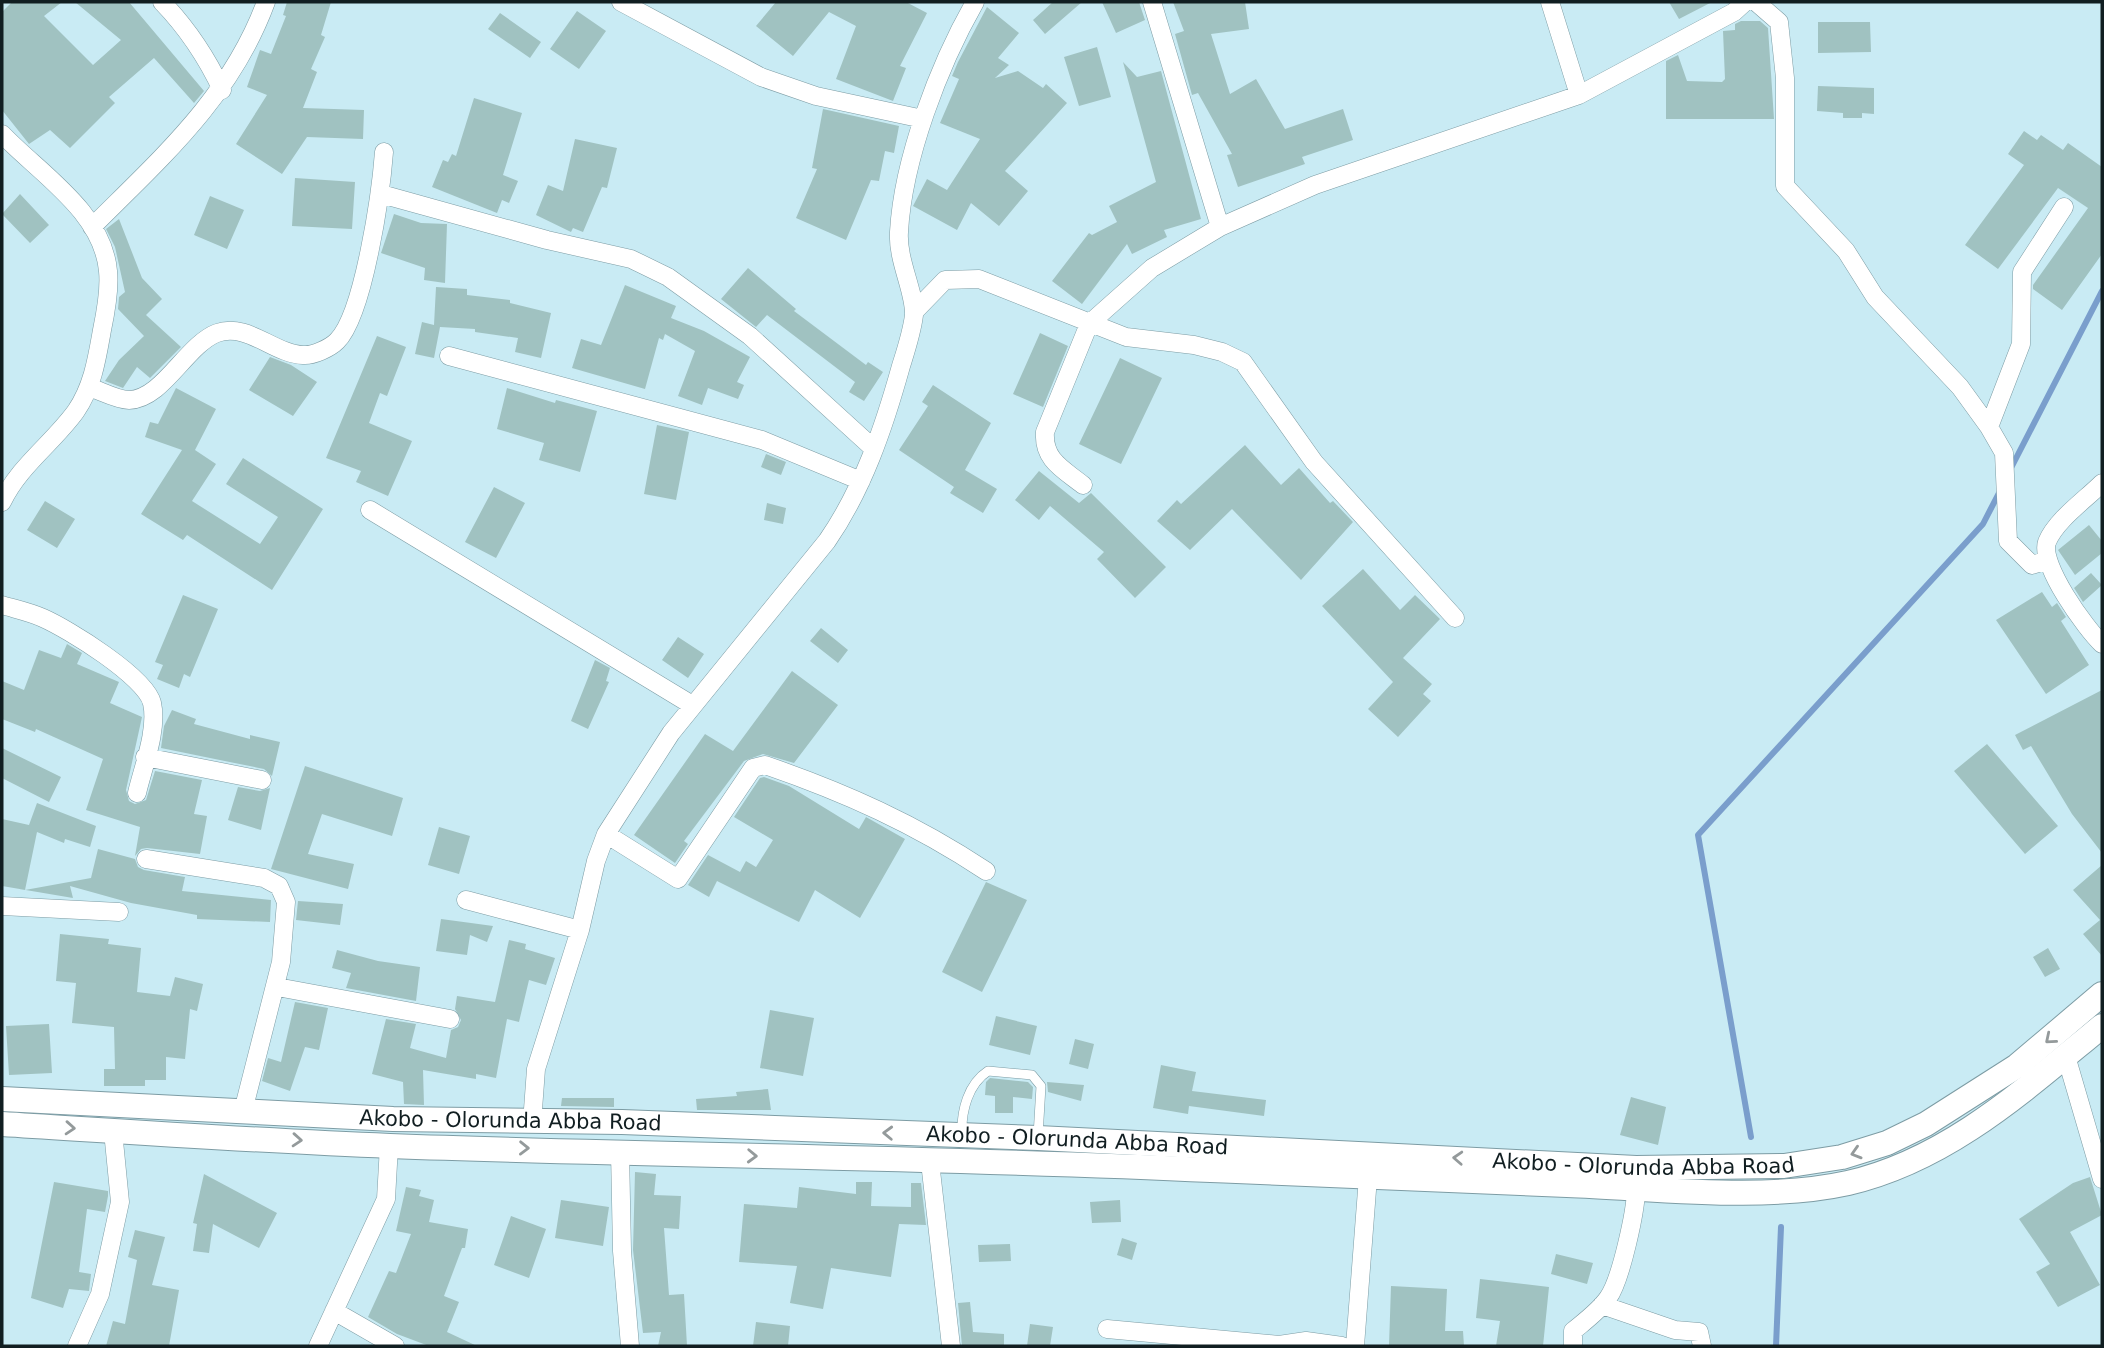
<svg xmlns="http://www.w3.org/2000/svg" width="2104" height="1348" viewBox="0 0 2104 1348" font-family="'DejaVu Sans',sans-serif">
<rect width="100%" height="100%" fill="#c9ebf4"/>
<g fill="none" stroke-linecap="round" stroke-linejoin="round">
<path stroke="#7a9ecc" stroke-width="6" d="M 2010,470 L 2102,291
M 1751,1137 L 1698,835 L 1983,524 L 2001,489
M 1776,1346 L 1781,1227"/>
</g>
<path fill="#a0c2c1" d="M 12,2 L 62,2 L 44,16 L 93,65 L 121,40 L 75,2 L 129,2 L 204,91 L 194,103 L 154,58 L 109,97 L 115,103 L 70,148 L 50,130 L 29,144 L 2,110 L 2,12 Z
M 287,2 L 331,2 L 321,35 L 325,37 L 311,69 L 317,72 L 303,108 L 364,110 L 363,139 L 307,137 L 282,174 L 236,144 L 267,95 L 247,87 L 260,50 L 271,54 L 286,16 L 283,15 Z
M 776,2 L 906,2 L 927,13 L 900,66 L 906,68 L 893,101 L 836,79 L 856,26 L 829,12 L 793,56 L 756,26 Z
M 1053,2 L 1082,2 L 1045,34 L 1033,20 Z
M 1102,2 L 1139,2 L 1145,20 L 1116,33 Z
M 1173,2 L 1245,2 L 1249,29 L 1211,34 L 1230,94 L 1256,79 L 1285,129 L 1343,109 L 1353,140 L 1302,157 L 1305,164 L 1238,187 L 1227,155 L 1232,154 L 1198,93 L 1192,95 L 1175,34 L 1184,31 Z
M 1669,2 L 1712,2 L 1679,19 Z
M 987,7 L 1019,33 L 998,58 L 1009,65 L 995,78 L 1018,71 L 1043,88 L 1046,84 L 1067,103 L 1005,171 L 1028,191 L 999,226 L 971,203 L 957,230 L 913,206 L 927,179 L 947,190 L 980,139 L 940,123 L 959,79 L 952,76 L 958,62 Z
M 577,11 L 606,31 L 579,69 L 550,49 Z
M 500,13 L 541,42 L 530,58 L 488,29 Z
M 1741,21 L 1760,21 L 1768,28 L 1774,119 L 1666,119 L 1666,61 L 1678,55 L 1687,81 L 1722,82 L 1725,79 L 1723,31 L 1735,30 L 1735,24 Z
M 1818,22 L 1870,22 L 1871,52 L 1818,53 Z
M 1097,47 L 1111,97 L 1079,106 L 1064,57 Z
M 1123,62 L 1137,77 L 1161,71 L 1201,219 L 1164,230 L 1167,237 L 1132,254 L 1127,244 L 1082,304 L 1052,281 L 1089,233 L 1092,235 L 1117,222 L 1109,206 L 1156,182 Z
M 1818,86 L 1874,88 L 1874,114 L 1862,113 L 1862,118 L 1843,118 L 1843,113 L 1817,111 Z
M 474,98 L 522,113 L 503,175 L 518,181 L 509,203 L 502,200 L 497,213 L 432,187 L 443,160 L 448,162 L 452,154 L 456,156 Z
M 823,109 L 899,126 L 894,153 L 885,151 L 879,181 L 871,180 L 846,240 L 796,218 L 817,169 L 812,168 Z
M 2024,131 L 2037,140 L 2041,135 L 2063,150 L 2068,143 L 2102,167 L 2102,254 L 2062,310 L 2033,289 L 2033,285 L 2088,208 L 2058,188 L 1998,269 L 1965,245 L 2024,165 L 2008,154 Z
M 575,139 L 617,148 L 607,188 L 602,187 L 583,232 L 573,228 L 571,232 L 536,215 L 548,185 L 563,191 Z
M 295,178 L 355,182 L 352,229 L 292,226 Z
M 20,194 L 49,225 L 30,243 L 2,214 Z
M 210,196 L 244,210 L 227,249 L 194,235 Z
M 394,214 L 421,223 L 447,224 L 445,283 L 424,280 L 425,268 L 381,253 Z
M 119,219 L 142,278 L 162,299 L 146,315 L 181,347 L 150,378 L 137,367 L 123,388 L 105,381 L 119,360 L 144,336 L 118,309 L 119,297 L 125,292 L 115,247 L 106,229 Z
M 748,268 L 796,309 L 794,311 L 866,365 L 868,362 L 883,372 L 864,401 L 849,392 L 855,382 L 767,315 L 756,327 L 721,299 Z
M 625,285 L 676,306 L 671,318 L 704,331 L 750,357 L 737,382 L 744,385 L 738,399 L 708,388 L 702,405 L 678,396 L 695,351 L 665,334 L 663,340 L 659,338 L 645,389 L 572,368 L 581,339 L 601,345 Z
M 436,287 L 467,289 L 467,295 L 510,300 L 510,303 L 551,313 L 541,358 L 515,352 L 518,338 L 475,332 L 475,329 L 440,327 L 434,358 L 415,354 L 422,322 L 434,325 Z
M 1040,333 L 1068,346 L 1043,407 L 1013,394 Z
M 377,336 L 406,347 L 387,396 L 380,393 L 369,423 L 412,441 L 388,496 L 356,482 L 361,471 L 326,458 Z
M 270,357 L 291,365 L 317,382 L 293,416 L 249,390 Z
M 1120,358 L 1162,378 L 1121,464 L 1079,444 Z
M 933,385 L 991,423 L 965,470 L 997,489 L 983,513 L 950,493 L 954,487 L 899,450 L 928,406 L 922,402 Z
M 176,388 L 216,409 L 195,450 L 216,464 L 192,501 L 260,544 L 278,517 L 226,484 L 243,458 L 323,509 L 272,590 L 187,535 L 183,540 L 141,514 L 182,450 L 145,437 L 150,422 L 158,424 Z
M 507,388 L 555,403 L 556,400 L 597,411 L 580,472 L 539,460 L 544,443 L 497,429 Z
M 657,425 L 689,432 L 676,500 L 644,494 Z
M 1245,445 L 1281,485 L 1299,468 L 1330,503 L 1333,501 L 1353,522 L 1301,580 L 1232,509 L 1190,550 L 1157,521 L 1177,500 L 1181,504 Z
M 766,454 L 786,462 L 781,475 L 761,467 Z
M 1039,471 L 1079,503 L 1091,493 L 1166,567 L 1135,598 L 1097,559 L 1104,552 L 1050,506 L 1039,520 L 1015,500 Z
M 494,487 L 525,503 L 496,558 L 465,542 Z
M 45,501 L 75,519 L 57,548 L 27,530 Z
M 767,503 L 786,508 L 783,524 L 764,520 Z
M 2089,525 L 2102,541 L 2102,553 L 2075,575 L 2058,550 Z
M 1363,569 L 1400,610 L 1415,595 L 1440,619 L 1403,658 L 1432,684 L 1423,694 L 1431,701 L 1398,737 L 1368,709 L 1393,682 L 1322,606 Z
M 2091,573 L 2102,585 L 2083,602 L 2074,588 Z
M 2042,592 L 2052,607 L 2057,603 L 2066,617 L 2061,621 L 2089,665 L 2046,694 L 1996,620 Z
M 183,595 L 218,609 L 190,677 L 184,674 L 179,688 L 157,679 L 163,665 L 155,662 Z
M 821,628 L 848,650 L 838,663 L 810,641 Z
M 678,637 L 704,654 L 688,678 L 662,660 Z
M 67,644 L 82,653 L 77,664 L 119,682 L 110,703 L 142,717 L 126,790 L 129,801 L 135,804 L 146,800 L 155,771 L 202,780 L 194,814 L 207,816 L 200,854 L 147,848 L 141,849 L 135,856 L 140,827 L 86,810 L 103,759 L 36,729 L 35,732 L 2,719 L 2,681 L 24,690 L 39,650 L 61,658 Z
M 595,660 L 610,668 L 606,681 L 609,682 L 588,729 L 571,721 Z
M 792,671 L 838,705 L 794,763 L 763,754 L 744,761 L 684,841 L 688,844 L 675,863 L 634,835 L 705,734 L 733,751 Z
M 2102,690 L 2102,853 L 2072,814 L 2031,746 L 2023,750 L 2015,735 Z
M 172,710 L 196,719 L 194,724 L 250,739 L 250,735 L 280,742 L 272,776 L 264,769 L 161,748 L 164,726 Z
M 1987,744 L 2058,826 L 2025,854 L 1954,771 Z
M 2,748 L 61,777 L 49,802 L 2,778 Z
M 305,766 L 403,798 L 392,836 L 322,814 L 308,854 L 354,864 L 348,889 L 271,869 Z
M 764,777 L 789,786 L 859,829 L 866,817 L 905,839 L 860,918 L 815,890 L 799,922 L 717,881 L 709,897 L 688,885 L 708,855 L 740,872 L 746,861 L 756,867 L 773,840 L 734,817 L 760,778 Z
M 238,787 L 260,791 L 270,788 L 261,830 L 228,820 Z
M 37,803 L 96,826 L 90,847 L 65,839 L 64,843 L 37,832 L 25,890 L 91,878 L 98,849 L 135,859 L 138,867 L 144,870 L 185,877 L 182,891 L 271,900 L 270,922 L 197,919 L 197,915 L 131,903 L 70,886 L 73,898 L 2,886 L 2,819 L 29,825 Z
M 439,827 L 470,836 L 459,874 L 428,865 Z
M 2102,865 L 2102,956 L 2083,934 L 2100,920 L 2073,890 Z
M 986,882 L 1027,900 L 982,992 L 942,972 Z
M 298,901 L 343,904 L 340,925 L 296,920 Z
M 441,919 L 471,923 L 493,926 L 487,942 L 470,935 L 467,955 L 436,951 Z
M 60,934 L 109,939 L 108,944 L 141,948 L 137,992 L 170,996 L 175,977 L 203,984 L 197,1011 L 190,1009 L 185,1059 L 166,1057 L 166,1080 L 145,1080 L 145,1086 L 104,1086 L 104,1069 L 115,1069 L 114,1027 L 72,1023 L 76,983 L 56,981 Z
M 509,940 L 526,944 L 525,949 L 555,958 L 546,985 L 529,980 L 519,1022 L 507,1019 L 496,1078 L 476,1074 L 476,1079 L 423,1070 L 424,1105 L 404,1104 L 403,1082 L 372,1074 L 386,1019 L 416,1024 L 410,1048 L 446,1058 L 451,1030 L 458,1027 L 461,1020 L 455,1009 L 457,996 L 495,1002 Z
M 2048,948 L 2060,969 L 2045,977 L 2033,957 Z
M 337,950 L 378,961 L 420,967 L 416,1001 L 346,988 L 351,973 L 332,968 Z
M 295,1002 L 328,1008 L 319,1050 L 305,1047 L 290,1091 L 262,1081 L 268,1058 L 281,1062 Z
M 770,1010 L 814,1018 L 803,1076 L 760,1068 Z
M 996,1016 L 1037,1026 L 1030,1055 L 989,1045 Z
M 49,1024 L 52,1073 L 9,1075 L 6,1026 Z
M 1075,1039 L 1094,1044 L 1088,1069 L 1069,1064 Z
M 1161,1065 L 1196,1072 L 1192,1091 L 1266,1100 L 1264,1116 L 1189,1106 L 1188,1114 L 1153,1108 Z
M 990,1078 L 1028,1082 L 1033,1087 L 1032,1099 L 1013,1097 L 1013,1113 L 995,1113 L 995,1096 L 985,1095 L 986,1082 Z
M 1047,1082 L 1084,1085 L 1081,1101 L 1048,1092 Z
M 768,1089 L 771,1110 L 697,1110 L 696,1099 L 737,1096 L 736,1092 Z
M 1631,1097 L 1666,1107 L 1658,1145 L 1620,1135 Z
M 562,1098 L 614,1098 L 614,1107 L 561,1106 Z
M 635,1172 L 656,1174 L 654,1195 L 681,1196 L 679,1229 L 664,1228 L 669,1295 L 684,1294 L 687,1346 L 658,1346 L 661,1332 L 643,1333 L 633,1250 Z
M 204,1174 L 277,1213 L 259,1248 L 213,1224 L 209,1253 L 193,1251 L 197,1224 L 193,1223 Z
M 2090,1177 L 2102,1215 L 2070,1232 L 2100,1285 L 2058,1307 L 2036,1272 L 2050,1264 L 2019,1219 L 2073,1183 Z
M 54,1182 L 108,1191 L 108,1196 L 105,1212 L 87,1209 L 79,1272 L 91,1274 L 89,1291 L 69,1289 L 63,1308 L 31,1298 Z
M 856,1182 L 872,1182 L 871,1206 L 911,1207 L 911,1183 L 921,1183 L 926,1225 L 899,1224 L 891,1277 L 831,1268 L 823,1309 L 790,1303 L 797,1266 L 739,1262 L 744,1204 L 797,1208 L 799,1187 L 856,1194 Z
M 406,1187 L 421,1190 L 419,1196 L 434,1200 L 429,1222 L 468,1229 L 465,1248 L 462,1248 L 444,1296 L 459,1302 L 447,1332 L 477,1346 L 429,1346 L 397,1334 L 368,1317 L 389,1271 L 396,1273 L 411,1234 L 396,1231 Z
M 561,1200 L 609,1207 L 603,1246 L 555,1238 Z
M 1120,1200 L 1121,1222 L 1092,1223 L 1090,1202 Z
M 511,1216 L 546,1229 L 529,1278 L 494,1265 Z
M 135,1230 L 165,1237 L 152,1285 L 179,1290 L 169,1346 L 106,1346 L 113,1321 L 125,1324 L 137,1260 L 128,1257 Z
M 1122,1238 L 1137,1243 L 1132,1260 L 1117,1255 Z
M 1010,1244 L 1011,1261 L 979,1262 L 978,1245 Z
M 1556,1254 L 1593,1263 L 1587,1284 L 1551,1274 Z
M 1480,1279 L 1549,1287 L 1543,1346 L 1496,1346 L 1500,1321 L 1476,1318 Z
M 1391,1286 L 1447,1289 L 1445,1331 L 1463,1331 L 1464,1346 L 1389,1346 Z
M 970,1302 L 973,1332 L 1004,1334 L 1004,1346 L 962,1346 L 958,1303 Z
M 756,1322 L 790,1326 L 788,1346 L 753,1346 Z
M 1030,1324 L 1053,1327 L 1050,1346 L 1027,1346 Z"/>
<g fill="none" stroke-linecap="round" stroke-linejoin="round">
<g stroke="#7d9ca4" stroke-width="10">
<path id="service" d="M 962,1135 C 961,1111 968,1084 988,1071 L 1032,1075 L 1041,1086 L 1038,1136"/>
</g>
<g stroke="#7d9ca4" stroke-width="19">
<path id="minor" d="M 162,2 C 188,29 206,56 222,90
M 621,2 L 761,77 L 816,96 L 923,119
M 1152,2 L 1220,227
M 1550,2 L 1579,95
M 1756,2 L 1779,22 L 1785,78 L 1785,186 L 1846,251 L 1875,297 L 1960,387 L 1989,427 L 2021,344 L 2022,272 L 2064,207
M 2,134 C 39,173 103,212 108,271 C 110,290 106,311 102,330 C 97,358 93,386 76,411 C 53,443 19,466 2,502
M 381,194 L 547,240 L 631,259 L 668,277 L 750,336 L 873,448
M 92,227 C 162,157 231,97 266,2
M 914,312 L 945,280 L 979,279 L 1126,337 L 1194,345 L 1222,352 L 1243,362 L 1314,462 L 1455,618
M 449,356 L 762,440 L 861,481
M 89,387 C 101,391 117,400 129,400 C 163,399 186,345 217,333 C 247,322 274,354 303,355 C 313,356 330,348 337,341 C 364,314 381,192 384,152
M 1989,427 L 2004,453 L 2008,541 L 2032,565 L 2048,560
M 2102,483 C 2085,500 2056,520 2047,542 C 2039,564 2086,629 2102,644
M 1083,485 C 1063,469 1043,460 1045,432 L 1089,324 L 1152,268 L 1220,227 L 1315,185 L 1579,95 L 1734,12 L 1745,2
M 370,510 L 692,705
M 2,605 C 15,609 30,612 43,618 C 68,629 146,677 152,703 C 158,730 143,767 137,793
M 145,757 L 262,780
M 606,834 L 678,879 L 753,768 L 765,765 C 846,793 915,824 986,871
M 146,859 L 264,878 L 279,886 L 286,902 L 281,962 L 243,1111
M 466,900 L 580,930
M 2,906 L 119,912
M 277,987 L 450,1019
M 2066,1056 L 2102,1179
M 532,1123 L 536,1069 L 580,930 L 596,861 L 606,834 L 671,733 L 827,541 C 863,489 884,427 901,366 C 906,350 912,332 914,315 C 915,292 897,260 899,232 C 903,159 939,65 975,2
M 620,1151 L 622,1251 L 630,1346
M 930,1162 L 951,1346
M 1602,1305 L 1675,1330 L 1699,1332 L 1702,1346
M 334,1311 L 395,1346
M 1107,1329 L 1279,1345 L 1306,1341 L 1342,1346
M 77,1346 L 100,1294 L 120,1202 L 113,1131
M 318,1346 L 386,1199 L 389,1146
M 1355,1346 L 1368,1177
M 1573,1346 L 1573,1331 C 1585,1321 1599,1311 1608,1298 C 1621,1280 1636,1210 1636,1189"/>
</g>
<g stroke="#7d9ca4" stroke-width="26">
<g id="secondary">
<path id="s1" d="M 2,1099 L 393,1119 L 622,1122 L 1038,1138 L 1636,1168 L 1784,1166 L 1842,1157 L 1887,1143 L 1926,1124 L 2017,1066 L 2102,994"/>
<path d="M 2,1124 C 131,1132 261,1141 390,1146 C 664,1156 938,1157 1211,1170 C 1330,1175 1449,1181 1567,1185 C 1655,1188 1762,1202 1848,1183 C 1948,1160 2025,1089 2102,1026"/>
</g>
</g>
<use href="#service" stroke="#fff" stroke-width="9"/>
<use href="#minor" stroke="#fff" stroke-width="18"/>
<use href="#secondary" stroke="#fff" stroke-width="24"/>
</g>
<defs><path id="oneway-chevron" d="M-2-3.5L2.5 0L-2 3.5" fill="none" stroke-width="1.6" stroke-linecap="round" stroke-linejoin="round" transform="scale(1.75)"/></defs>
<g stroke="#949a9b">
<use href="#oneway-chevron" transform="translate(2050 1039) rotate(140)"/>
<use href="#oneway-chevron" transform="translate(70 1128) rotate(4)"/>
<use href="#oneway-chevron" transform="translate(888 1133) rotate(-178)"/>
<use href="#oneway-chevron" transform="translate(297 1140) rotate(4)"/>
<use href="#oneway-chevron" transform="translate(524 1148) rotate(1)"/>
<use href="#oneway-chevron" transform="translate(1856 1153) rotate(163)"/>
<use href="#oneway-chevron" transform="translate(752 1156) rotate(2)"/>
<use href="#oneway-chevron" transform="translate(1458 1158) rotate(-177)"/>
</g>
<g text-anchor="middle" stroke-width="5" stroke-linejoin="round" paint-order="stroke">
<g font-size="21" fill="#111e21" stroke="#fff">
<text dy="7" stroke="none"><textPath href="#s1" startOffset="509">Akobo - Olorunda Abba Road</textPath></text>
<text dy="7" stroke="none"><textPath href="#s1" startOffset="1076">Akobo - Olorunda Abba Road</textPath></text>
<text dy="7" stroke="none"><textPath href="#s1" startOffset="1643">Akobo - Olorunda Abba Road</textPath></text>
</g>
</g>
<rect width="2104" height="1348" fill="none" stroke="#111e21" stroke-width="7"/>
</svg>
